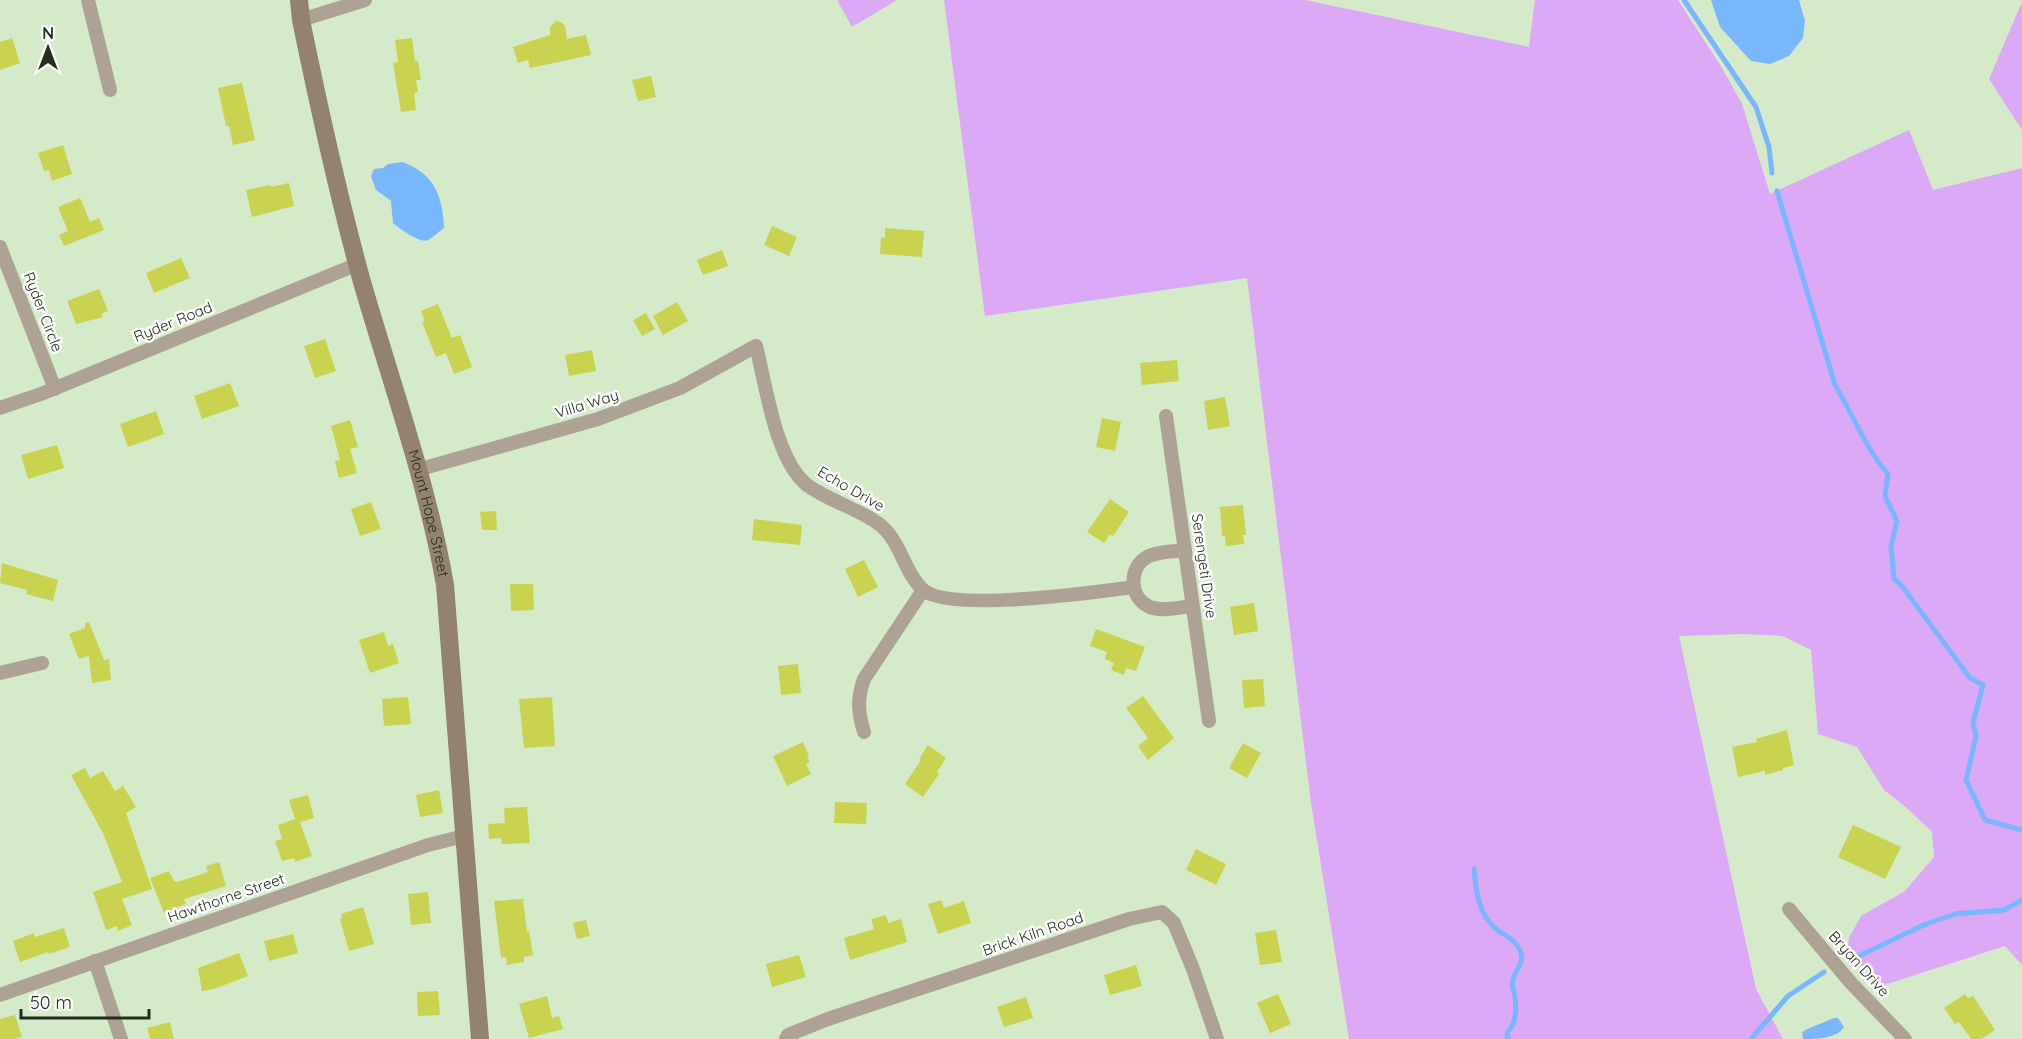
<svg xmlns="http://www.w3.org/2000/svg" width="2022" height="1039" viewBox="0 0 2022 1039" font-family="Quicksand,sans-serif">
<rect width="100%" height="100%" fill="#d5eac8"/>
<path fill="#dca9f7" d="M 837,0 L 897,0 L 852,27 Z
M 944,0 L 1305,0 L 1529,47 L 1535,0 L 1678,0 L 1722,68 L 1742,104 L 1770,194 L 1909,130 L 1933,190 L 2022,168 L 2022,965 L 2005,946 L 1881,986 L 1847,950 L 1849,938 L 1861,916 L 1905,891 L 1934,857 L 1932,832 L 1907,808 L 1884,790 L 1857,747 L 1818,734 L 1811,650 L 1783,636 L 1744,634 L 1679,636 L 1756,989 L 1783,1039 L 1349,1039 L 1311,803 L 1247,278 L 985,316 Z
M 2022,2 L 2022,130 L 1989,79 Z"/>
<path fill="#78b6fe" d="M 1711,0 L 1799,0 L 1805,21 L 1803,38 L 1789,56 L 1770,64 L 1751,61 L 1720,27 Z
M 402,162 C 434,173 443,196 444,228 C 439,231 434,237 428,240 C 420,244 399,228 393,223 L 391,201 L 376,190 L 371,176 L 374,169 L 383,168 L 388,164 Z
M 1834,1018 L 1838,1018 L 1844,1027 C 1836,1039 1817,1039 1803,1039 L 1802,1033 L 1805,1030 Z"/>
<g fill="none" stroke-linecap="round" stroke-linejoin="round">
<path stroke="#78b6fe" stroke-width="5" d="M 1684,0 L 1756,107 L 1769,147 L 1772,173
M 1777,191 L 1835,385 C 1853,414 1865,448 1888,474 L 1885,496 L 1897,521 L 1891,546 L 1894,579 L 1902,586 L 1970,678 L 1983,685 L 1973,722 L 1976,736 L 1966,780 L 1985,820 L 2022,830
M 1474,869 C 1476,892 1478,913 1496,929 C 1505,936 1515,939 1520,950 C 1526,964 1515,968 1513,980 C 1511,985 1513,988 1514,993 C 1517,1006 1517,1023 1507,1033 L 1508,1039
M 1850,960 L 1926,924 L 1955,914 L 2004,910 L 2022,900
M 1751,1039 L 1788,996 L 1824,972"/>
</g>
<path fill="#c9d34f" d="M 556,21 L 561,22 L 565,26 L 567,39 L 586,35 L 591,55 L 530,68 L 528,60 L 518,63 L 513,47 L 550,35 L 550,27 Z
M 12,38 L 20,63 L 0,70 L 0,42 Z
M 412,38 L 415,61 L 418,61 L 421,80 L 416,80 L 418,92 L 414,93 L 416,110 L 401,112 L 393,63 L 398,62 L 395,40 Z
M 651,76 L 656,97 L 638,101 L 632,80 Z
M 242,83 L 255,140 L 233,145 L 229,126 L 226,126 L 218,88 Z
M 63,145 L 72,174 L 52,181 L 49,170 L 44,171 L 38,153 Z
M 289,183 L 294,206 L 252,217 L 246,190 L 270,185 L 271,187 Z
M 80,198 L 90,222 L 99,218 L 104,230 L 64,246 L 59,235 L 68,231 L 58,207 Z
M 772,226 L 797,237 L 789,256 L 764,245 Z
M 885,228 L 924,231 L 922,257 L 880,254 L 881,237 L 885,238 Z
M 722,250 L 728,266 L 703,275 L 697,260 Z
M 181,258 L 190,278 L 154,293 L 146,273 Z
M 99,289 L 108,311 L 101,314 L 103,317 L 76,324 L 67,301 Z
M 677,302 L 688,321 L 663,335 L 653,316 Z
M 438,304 L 452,338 L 460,335 L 472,367 L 454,374 L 446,353 L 436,357 L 422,322 L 425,321 L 421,311 Z
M 646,313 L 655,329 L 642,336 L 633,320 Z
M 325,339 L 336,371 L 315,378 L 304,346 Z
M 592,350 L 596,371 L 569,376 L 565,355 Z
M 1177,360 L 1179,381 L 1142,385 L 1140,363 Z
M 230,383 L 239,406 L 202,419 L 194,396 Z
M 1225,397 L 1230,426 L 1208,430 L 1204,401 Z
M 156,411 L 164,434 L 128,447 L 120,424 Z
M 1102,418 L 1121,422 L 1115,451 L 1096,447 Z
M 350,420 L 358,447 L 350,449 L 357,473 L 339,478 L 335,461 L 340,460 L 331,426 Z
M 57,445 L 64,468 L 28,479 L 21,455 Z
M 1110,499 L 1129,512 L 1113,536 L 1110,534 L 1104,543 L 1087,532 Z
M 371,502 L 381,529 L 360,536 L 351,509 Z
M 1243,505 L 1246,535 L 1243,535 L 1244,544 L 1226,546 L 1225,536 L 1222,536 L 1220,507 Z
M 496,511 L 497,530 L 482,530 L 480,512 Z
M 754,519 L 802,525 L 800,545 L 752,540 Z
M 864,560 L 878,587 L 858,597 L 845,569 Z
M 2,563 L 58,580 L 53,601 L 26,594 L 27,590 L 0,583 Z
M 510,584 L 533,584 L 534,610 L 511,611 Z
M 1254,603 L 1258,631 L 1234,635 L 1230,607 Z
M 89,622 L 104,660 L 109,659 L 111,680 L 92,683 L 89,656 L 79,659 L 69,634 L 85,628 L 85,623 Z
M 1096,629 L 1145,647 L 1136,671 L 1126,668 L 1124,675 L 1111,670 L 1114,663 L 1105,659 L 1107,652 L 1090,646 Z
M 384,632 L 388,646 L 393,644 L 399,663 L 370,673 L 359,640 Z
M 798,664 L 801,693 L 781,695 L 778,666 Z
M 1263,679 L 1265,706 L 1244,708 L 1242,680 Z
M 1143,696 L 1174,738 L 1148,760 L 1138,746 L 1148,738 L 1126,708 Z
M 408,697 L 411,724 L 384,726 L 382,699 Z
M 552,697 L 555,746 L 524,748 L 519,699 Z
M 1787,730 L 1794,765 L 1783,768 L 1783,770 L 1765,775 L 1765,771 L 1738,777 L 1732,747 L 1757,742 L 1756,739 Z
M 803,742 L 809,756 L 807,757 L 810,762 L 806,764 L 811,774 L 787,786 L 773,756 Z
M 1243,743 L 1261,753 L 1247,778 L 1229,768 Z
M 928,745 L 946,758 L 937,772 L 939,774 L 923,797 L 905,784 L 921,760 L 919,759 Z
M 85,768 L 90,778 L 103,771 L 115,791 L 123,786 L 136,807 L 126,813 L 152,889 L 122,899 L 132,925 L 118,931 L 117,926 L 106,930 L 93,892 L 122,882 L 103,833 L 71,775 Z
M 439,790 L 443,813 L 420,817 L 416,795 Z
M 308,795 L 314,818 L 300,822 L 312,856 L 295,862 L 294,858 L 282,861 L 275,841 L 282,839 L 278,825 L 295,819 L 289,800 Z
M 835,802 L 867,803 L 866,824 L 834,823 Z
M 527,807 L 530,843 L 502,844 L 501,838 L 489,839 L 488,824 L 505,823 L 504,808 Z
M 1853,825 L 1901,847 L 1885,879 L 1838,857 Z
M 1196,849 L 1226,864 L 1216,885 L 1186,870 Z
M 219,862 L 226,886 L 184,899 L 186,904 L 164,913 L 150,878 L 169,871 L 174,881 L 177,882 L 208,872 L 206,866 Z
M 428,892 L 431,923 L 411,925 L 408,894 Z
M 523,899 L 527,932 L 529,931 L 533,955 L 524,957 L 524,962 L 507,965 L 506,957 L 501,958 L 494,901 Z
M 941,900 L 944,908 L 964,901 L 971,923 L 938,934 L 928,904 Z
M 363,907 L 374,944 L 349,951 L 340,919 L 342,918 L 341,914 Z
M 886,915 L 888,923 L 901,919 L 907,942 L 850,960 L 844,938 L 874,929 L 871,919 Z
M 586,920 L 590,936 L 577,939 L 573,923 Z
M 64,928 L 70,947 L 49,954 L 48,952 L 20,962 L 13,941 L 34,933 L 35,937 Z
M 1276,930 L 1282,962 L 1260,965 L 1255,933 Z
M 293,934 L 298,953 L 269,961 L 264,941 Z
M 239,953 L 248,976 L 214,989 L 202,991 L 198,968 Z
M 799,955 L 806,977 L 772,987 L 766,964 Z
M 1136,965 L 1142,986 L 1110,995 L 1104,975 Z
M 438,991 L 440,1015 L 418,1016 L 417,992 Z
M 1278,994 L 1291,1024 L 1270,1033 L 1257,1003 Z
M 1965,994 L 1968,998 L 1973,996 L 1995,1030 L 1981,1039 L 1971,1039 L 1959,1022 L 1955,1024 L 1944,1008 Z
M 547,996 L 552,1018 L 559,1016 L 563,1029 L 529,1038 L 519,1004 Z
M 1026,997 L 1033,1018 L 1004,1027 L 997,1007 Z
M 15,1015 L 22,1037 L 15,1039 L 0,1039 L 0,1019 Z
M 170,1022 L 174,1039 L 150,1039 L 147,1028 Z"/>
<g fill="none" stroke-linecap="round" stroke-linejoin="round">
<path stroke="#ada294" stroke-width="14" d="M 88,0 L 110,90
M 301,20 L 365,0
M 0,247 L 55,389
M 0,408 L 41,394 L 358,264
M 1166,416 L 1209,721
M 417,470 L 598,419 L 680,388 L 756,346 C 766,385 775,459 807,485 C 829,501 857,508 879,524 C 901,541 903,570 922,589 C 947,613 1097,592 1134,587
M 1185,550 C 1173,552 1158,551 1147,557 C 1128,568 1129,598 1150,607 C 1162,612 1180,607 1193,606
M 0,673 L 42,663
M 864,732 C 858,713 857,698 864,679 L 923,590
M 1789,909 L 1851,983 L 1905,1039
M 95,961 L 121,1039
M 0,995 L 428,845 L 464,836
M 786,1039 L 788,1035 L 828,1019 L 1129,919 L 1162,912 L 1174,923 L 1193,969 L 1217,1039"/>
<path stroke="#92826e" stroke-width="18" id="s1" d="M 299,0 L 301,20 C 319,108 338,195 362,282 C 391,382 427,482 445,585 L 480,1039"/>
</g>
<g text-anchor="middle" stroke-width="5" stroke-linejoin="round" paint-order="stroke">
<g font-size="15" fill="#242c1f" stroke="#fff">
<text transform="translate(43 312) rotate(69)" y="5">Ryder Circle</text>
<text transform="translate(173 322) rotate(-22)" y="5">Ryder Road</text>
<text transform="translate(587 404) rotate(-17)" y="5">Villa Way</text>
<text transform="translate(851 489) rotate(30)" y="5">Echo Drive</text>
<text dy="5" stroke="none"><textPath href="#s1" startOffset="530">Mount Hope Street</textPath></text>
<text transform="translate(1204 566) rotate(82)" y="5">Serengeti Drive</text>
<text transform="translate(226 898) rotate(-19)" y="5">Hawthorne Street</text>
<text transform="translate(1033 934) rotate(-19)" y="5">Brick Kiln Road</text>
<text transform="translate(1859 964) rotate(48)" y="5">Bryan Drive</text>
</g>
</g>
<g transform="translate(48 48)" stroke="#ffffff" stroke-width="4.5" paint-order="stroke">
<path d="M0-4.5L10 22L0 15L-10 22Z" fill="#242c1f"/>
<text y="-9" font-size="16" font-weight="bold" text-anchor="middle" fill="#242c1f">N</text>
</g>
<path d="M21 1009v9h128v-9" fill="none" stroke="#242c1f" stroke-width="3"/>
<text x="30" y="1009" font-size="18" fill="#242c1f" stroke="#ffffff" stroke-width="4.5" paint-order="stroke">50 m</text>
</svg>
